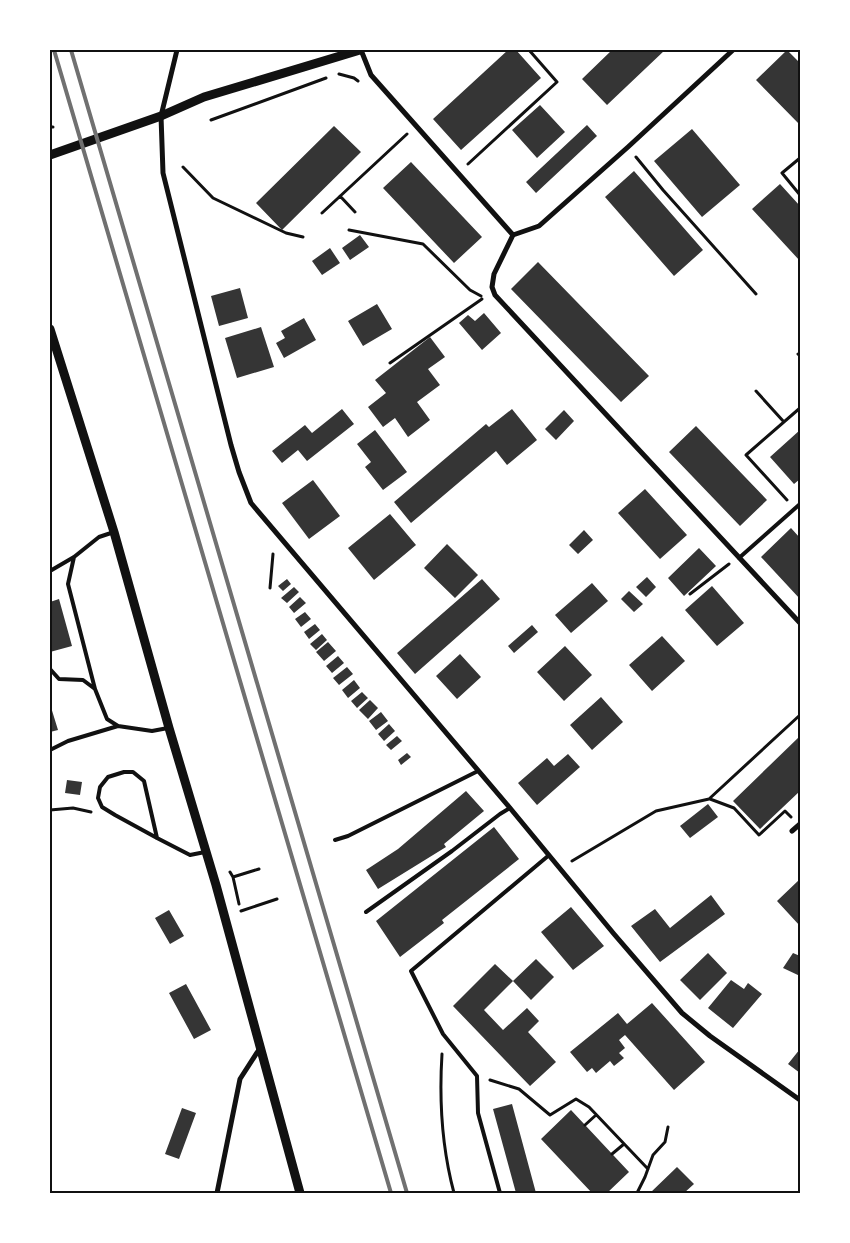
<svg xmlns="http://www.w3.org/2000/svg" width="850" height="1243" viewBox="0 0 850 1243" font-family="'Public Sans',sans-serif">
<rect width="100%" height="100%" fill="#fff"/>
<path fill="#353535" d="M 508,50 L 516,50 L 541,78 L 461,150 L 433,119 Z
M 612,50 L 665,50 L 607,105 L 582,79 Z
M 787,50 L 800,63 L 800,125 L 756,80 Z
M 540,105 L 565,132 L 537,158 L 512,130 Z
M 587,125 L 597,136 L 536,193 L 526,182 Z
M 334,126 L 361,152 L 282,230 L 256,203 Z
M 692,129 L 740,185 L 702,217 L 654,161 Z
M 411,162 L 482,237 L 454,263 L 383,188 Z
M 634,171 L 703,250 L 674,276 L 605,197 Z
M 780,184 L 800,206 L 800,261 L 752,209 Z
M 360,235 L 369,247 L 350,260 L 342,248 Z
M 330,248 L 340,263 L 322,275 L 312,261 Z
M 538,262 L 649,376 L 621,402 L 511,289 Z
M 240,288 L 248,318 L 219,326 L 211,296 Z
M 377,304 L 392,329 L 363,346 L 348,321 Z
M 484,313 L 501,333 L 482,350 L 459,323 L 468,315 L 475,321 Z
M 304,318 L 316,340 L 284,358 L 276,343 L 285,338 L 281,331 Z
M 261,327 L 274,367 L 237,378 L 225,338 Z
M 430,337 L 445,357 L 428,369 L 440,385 L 417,402 L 430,420 L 408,437 L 395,418 L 383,427 L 368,407 L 386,393 L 375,380 Z
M 342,409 L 354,424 L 307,461 L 298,450 L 282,463 L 272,451 L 305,425 L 312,433 Z
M 512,409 L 537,440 L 507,465 L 496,451 L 411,523 L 394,502 L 486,424 L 489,427 Z
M 564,410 L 574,421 L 556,440 L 545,429 Z
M 696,426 L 767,500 L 740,526 L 669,452 Z
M 375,430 L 407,472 L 383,490 L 365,467 L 371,462 L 357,444 Z
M 800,430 L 800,479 L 794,484 L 770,457 Z
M 313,480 L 340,516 L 309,539 L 282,503 Z
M 645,489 L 687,535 L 660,559 L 618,513 Z
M 390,514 L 416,545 L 374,580 L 348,548 Z
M 791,528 L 800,538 L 800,599 L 761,557 Z
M 584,530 L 593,540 L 578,554 L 569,545 Z
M 447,544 L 478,575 L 455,598 L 424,568 Z
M 699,548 L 716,566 L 684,596 L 668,578 Z
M 647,577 L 656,587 L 646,597 L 636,587 Z
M 287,579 L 291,584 L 283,591 L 278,586 Z
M 482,579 L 500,599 L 415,674 L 397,653 Z
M 592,583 L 608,601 L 571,633 L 555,615 Z
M 712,586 L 744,623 L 717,646 L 685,610 Z
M 294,587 L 299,592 L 287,603 L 281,598 Z
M 629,591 L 643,604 L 634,612 L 621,599 Z
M 300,597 L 306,603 L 294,613 L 289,607 Z
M 59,599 L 72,646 L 50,652 L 50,602 Z
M 305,612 L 311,619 L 301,627 L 295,619 Z
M 315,624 L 320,630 L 309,639 L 304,632 Z
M 532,625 L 538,632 L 514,653 L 508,646 Z
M 322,634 L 327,640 L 316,650 L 310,644 Z
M 662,636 L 685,661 L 652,691 L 629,665 Z
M 328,642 L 336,651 L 324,661 L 316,652 Z
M 565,646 L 592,675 L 564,701 L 537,672 Z
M 460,654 L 481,677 L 457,699 L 436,676 Z
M 338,656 L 344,663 L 332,673 L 326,666 Z
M 347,667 L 353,674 L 339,685 L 333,678 Z
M 354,680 L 360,688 L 348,698 L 342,690 Z
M 362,692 L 368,698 L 357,708 L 351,701 Z
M 601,697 L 623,722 L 592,750 L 570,725 Z
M 370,700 L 378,708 L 368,719 L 359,710 Z
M 50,704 L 58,730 L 50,732 Z
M 381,712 L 388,721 L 376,730 L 369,721 Z
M 389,724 L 395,731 L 384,741 L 378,734 Z
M 397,736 L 402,741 L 391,750 L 386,745 Z
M 800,736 L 800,791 L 760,829 L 733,801 Z
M 407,753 L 411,757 L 401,765 L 398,760 Z
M 568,754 L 580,767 L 537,805 L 518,783 L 547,758 L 554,766 Z
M 67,780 L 82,782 L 80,795 L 65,793 Z
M 466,791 L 484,811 L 444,844 L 446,847 L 378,889 L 366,870 L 398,849 Z
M 708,804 L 718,817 L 690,838 L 680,826 Z
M 494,827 L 519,859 L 442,920 L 444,923 L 400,957 L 376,921 Z
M 800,879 L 800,926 L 777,901 Z
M 711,895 L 725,914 L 660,962 L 631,926 L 655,909 L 670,928 Z
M 571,907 L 604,946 L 573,970 L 541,932 Z
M 169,910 L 184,936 L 170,944 L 155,918 Z
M 708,953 L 727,973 L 700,1000 L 680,980 Z
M 793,953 L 800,956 L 800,976 L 783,968 Z
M 536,959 L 554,977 L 531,1000 L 513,981 L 484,1010 L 503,1030 L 527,1008 L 539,1021 L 528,1032 L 556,1062 L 530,1086 L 453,1006 L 495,964 L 513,981 Z
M 731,980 L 744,989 L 748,983 L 762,994 L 733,1028 L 708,1008 Z
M 186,984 L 211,1030 L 194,1039 L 169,993 Z
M 652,1003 L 705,1062 L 674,1090 L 625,1035 L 619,1040 L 625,1048 L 619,1053 L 624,1058 L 614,1066 L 610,1061 L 596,1073 L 592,1068 L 587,1072 L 570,1052 L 618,1013 L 627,1024 Z
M 800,1049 L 800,1073 L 788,1064 Z
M 512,1104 L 536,1193 L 516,1193 L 493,1109 Z
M 182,1108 L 196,1113 L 179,1159 L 165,1154 Z
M 571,1110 L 629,1172 L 607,1193 L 592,1193 L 541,1139 Z
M 677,1167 L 694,1184 L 684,1193 L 650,1193 Z"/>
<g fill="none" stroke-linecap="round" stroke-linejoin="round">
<path stroke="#111" stroke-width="3" d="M 339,74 L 354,78 L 358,81
M 211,120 L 326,78
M 50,127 L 53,127
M 636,157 L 663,190 L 756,294
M 800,158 L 782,173 L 800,195
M 468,164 L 557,82 L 529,50
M 183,167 L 213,198 L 286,233 L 303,237
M 340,196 L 355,212
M 322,213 L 407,134
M 349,230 L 423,244 L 470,290 L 481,296
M 798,354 L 800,356
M 390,363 L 482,299
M 756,391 L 784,422
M 787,500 L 746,455 L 800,408
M 270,588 L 273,554
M 690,594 L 729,564
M 710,799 L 734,808 L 759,835 L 785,811 L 791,817
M 50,810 L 73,808 L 91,812
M 572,861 L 656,811 L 709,799 L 800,715
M 230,872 L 233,877 L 239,904
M 233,877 L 259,869
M 241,911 L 277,899
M 442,1054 C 439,1101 442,1148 454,1193
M 490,1080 L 519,1089 L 550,1115 L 576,1099 L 589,1107 L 648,1169
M 585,1125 L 596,1115
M 612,1154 L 624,1144
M 637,1193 L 645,1177 L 653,1155 L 665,1142 L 668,1127"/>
<path stroke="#111" stroke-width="4" d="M 74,557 L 68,584 L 95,689
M 739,558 L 800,504
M 50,571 L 74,557 L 99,537 L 114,532
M 50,669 L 59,679 L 83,680 L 95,689 L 107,719 L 118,726
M 50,750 L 68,741 L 118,726 L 152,731 L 168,728
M 157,838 L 144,781 L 133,772 L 124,772 L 108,777 L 100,787 L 98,798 L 102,807 L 115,815 L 157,838 L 190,855 L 205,852
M 335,840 L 348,836 L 478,771
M 366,912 L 452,851 L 500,814 L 510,808
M 500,1193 L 478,1113 L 477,1076 L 443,1034 L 411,971 L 548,856"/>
<path stroke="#111" stroke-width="5" d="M 177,50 L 161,116 L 163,173 L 231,445 L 239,472 L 251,503 L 510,808 L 614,934 L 682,1013 L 710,1036 L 800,1100
M 361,50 L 371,75 L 513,235
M 513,235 L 494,274 L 492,287 L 495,295 L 800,623
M 513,235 L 539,226 L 628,147 L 733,50
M 792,831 L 800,824
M 217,1193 L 240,1079 L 260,1048"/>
<path stroke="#111" stroke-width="9" d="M 50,155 L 161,116 L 204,97 L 360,50
M 50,329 L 114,532 L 169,728 L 216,885 L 300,1193"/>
<path stroke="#707070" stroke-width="4" d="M 54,50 L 391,1193
M 71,50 L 407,1193"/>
</g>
<rect width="850" height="1243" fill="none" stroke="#ffffff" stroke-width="102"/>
<rect x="51" y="51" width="748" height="1141" fill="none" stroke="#111" stroke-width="2"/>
</svg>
